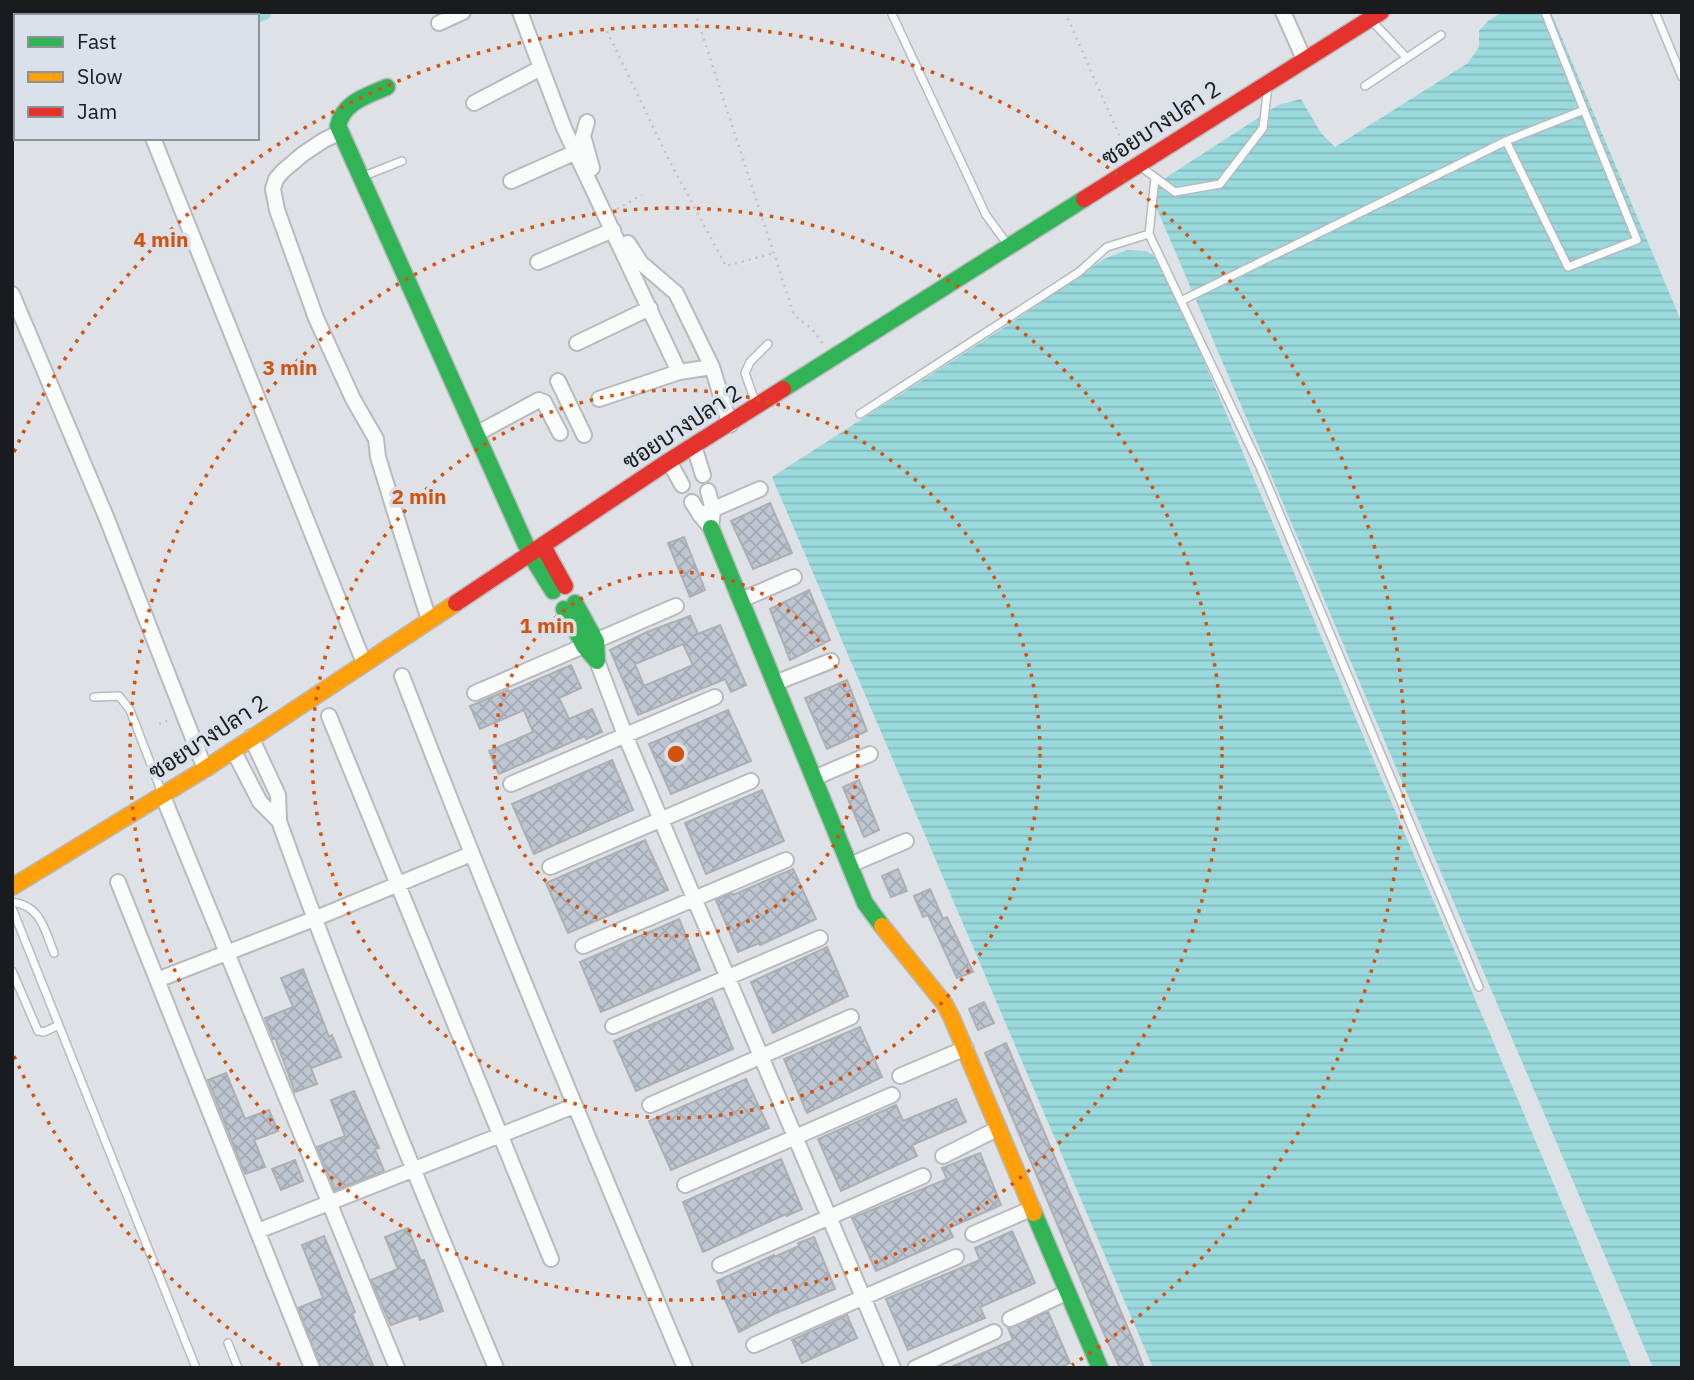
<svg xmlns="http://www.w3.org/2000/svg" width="1694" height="1380" viewBox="0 0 1694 1380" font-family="'IBM Plex Sans',Sarabun,sans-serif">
<defs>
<pattern id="water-rules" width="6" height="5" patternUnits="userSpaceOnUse" patternTransform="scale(1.75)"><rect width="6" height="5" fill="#9adadd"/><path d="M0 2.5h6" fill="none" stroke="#84babd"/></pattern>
<pattern id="building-cross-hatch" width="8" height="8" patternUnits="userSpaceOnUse" patternTransform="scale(1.75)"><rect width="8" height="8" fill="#bec6d2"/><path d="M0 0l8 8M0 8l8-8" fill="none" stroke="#a3aab4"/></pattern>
</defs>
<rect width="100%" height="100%" fill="#dee2e6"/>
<path fill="url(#water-rules)" d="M 1502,12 L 1551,12 L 1682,323 L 1682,1368 L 1653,1368 L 1151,195 L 1159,182 L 1278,105 L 1301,99 L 1321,133 L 1335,147 L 1468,63 L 1479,47 L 1479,31 L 1488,21 Z
M 1127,250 L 1146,251 L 1161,260 L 1632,1368 L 1153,1368 L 772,477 L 1011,323 L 1104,259 Z"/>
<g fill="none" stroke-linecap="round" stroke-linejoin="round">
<path stroke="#9adadd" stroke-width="16" d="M 255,16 L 264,12
M 12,63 L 16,59"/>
</g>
<path fill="url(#building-cross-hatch)" stroke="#adafb3" stroke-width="2" fill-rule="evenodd" d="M 770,503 L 792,553 L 753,569 L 731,521 Z
M 684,537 L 705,590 L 690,597 L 668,543 Z
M 809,590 L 830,640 L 790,660 L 770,609 Z
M 690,616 L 698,634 L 720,625 L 746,685 L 731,692 L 725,679 L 638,715 L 610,650 L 647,632 ZM 683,644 L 693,665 L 644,686 L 635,664 Z
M 571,665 L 581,688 L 559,698 L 569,719 L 592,709 L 602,732 L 586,739 L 585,736 L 499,774 L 489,751 L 533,732 L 524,710 L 480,729 L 470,706 L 508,690 L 509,692 Z
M 847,680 L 867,731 L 827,749 L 805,698 Z
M 728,710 L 751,761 L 671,794 L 649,744 Z
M 612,760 L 633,810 L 534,854 L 512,804 Z
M 859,780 L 879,830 L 864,837 L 843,787 Z
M 762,790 L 784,841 L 706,874 L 685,823 Z
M 645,840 L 668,890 L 568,933 L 546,883 Z
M 793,869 L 816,919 L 760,945 L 759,943 L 738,952 L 716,900 L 732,893 L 733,895 Z
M 898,869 L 907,891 L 891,897 L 882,876 Z
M 930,889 L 943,919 L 947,917 L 973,972 L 957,978 L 928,915 L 923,917 L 914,896 Z
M 679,919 L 700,970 L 601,1012 L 580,962 Z
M 827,947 L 848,996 L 773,1033 L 751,982 Z
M 303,969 L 329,1037 L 332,1035 L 341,1057 L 311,1068 L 317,1084 L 295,1092 L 275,1038 L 273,1039 L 265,1018 L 293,1007 L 281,978 Z
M 712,998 L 733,1049 L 636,1091 L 614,1041 Z
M 984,1002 L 994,1023 L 978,1030 L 969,1009 Z
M 860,1027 L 882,1077 L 807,1113 L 784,1059 Z
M 1006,1043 L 1136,1347 L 1144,1368 L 1120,1368 L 1097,1318 L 985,1053 Z
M 226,1073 L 245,1119 L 269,1110 L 278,1131 L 254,1140 L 265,1167 L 245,1174 L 208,1080 Z
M 746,1079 L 769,1128 L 671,1170 L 649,1121 Z
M 354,1091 L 379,1148 L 375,1149 L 384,1171 L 335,1190 L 317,1147 L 345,1136 L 331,1100 Z
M 956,1099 L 966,1122 L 912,1145 L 917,1156 L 841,1191 L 818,1139 L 896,1105 L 903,1121 Z
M 980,1153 L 1001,1205 L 949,1228 L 953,1237 L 876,1271 L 852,1218 L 947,1179 L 942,1168 Z
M 781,1159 L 802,1209 L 787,1216 L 786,1214 L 703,1252 L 683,1202 Z
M 295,1160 L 303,1181 L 281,1190 L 272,1169 Z
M 408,1228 L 421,1261 L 424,1260 L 443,1311 L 420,1320 L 418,1315 L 391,1325 L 371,1280 L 398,1269 L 385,1237 Z
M 1012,1231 L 1035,1283 L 980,1307 L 985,1318 L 908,1350 L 886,1299 L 980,1260 L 975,1248 Z
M 324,1236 L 355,1312 L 352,1314 L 374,1368 L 321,1368 L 298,1308 L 323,1298 L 302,1245 Z
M 814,1237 L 835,1289 L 776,1313 L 739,1332 L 717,1281 L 774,1255 L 774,1257 L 799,1246 L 798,1243 Z
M 1048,1312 L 1070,1363 L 1058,1368 L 949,1368 L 1013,1340 L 1008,1328 Z
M 847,1315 L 857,1338 L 802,1363 L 792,1340 Z"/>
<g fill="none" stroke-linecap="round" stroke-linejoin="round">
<g stroke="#b8babe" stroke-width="10">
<path id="lane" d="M 891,12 L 986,215 L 1008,245
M 1545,12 L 1584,110
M 1655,12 L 1682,77
M 1371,20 L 1407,58
M 1365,86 L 1441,35
M 1141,167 L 1175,192 L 1220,184 L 1263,128 L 1268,86
M 364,176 L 402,161
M 1149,234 L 1260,467 L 1479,987
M 1181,301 L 1506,141 L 1584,110 L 1637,240 L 1568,267 L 1506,141
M 756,404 L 745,373 L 750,362 L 768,344
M 860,414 L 1079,272 L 1107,247 L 1149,234 L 1155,178
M 94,697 L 119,696 L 130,710 L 162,793
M 12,902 C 41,906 44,928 54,953
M 12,908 L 196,1368
M 12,971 L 38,1031 L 44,1032 L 59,1025
M 228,1343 L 238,1368"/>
</g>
<g stroke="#b8babe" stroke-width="18">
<path id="street" d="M 520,12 L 564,128 L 679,372 L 712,367
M 1283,12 L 1304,59
M 439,23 L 463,12
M 474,103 L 541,68
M 587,122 L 583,136 L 592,168
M 341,132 L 324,140 L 303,154 L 283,171 L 276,179 L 273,189 L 277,210 L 316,318 L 353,399 L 376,439 L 378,457 L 398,522 L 429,620
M 153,138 L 364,663
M 511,181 L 576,152
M 628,243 L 641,263 L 676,293 L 712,367 L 730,425
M 538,262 L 613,230
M 12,294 L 107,519 L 205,769
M 577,343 L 650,308
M 558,381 L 584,435
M 599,399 L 679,372
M 476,434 L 539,400 L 544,402 L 560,433
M 694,446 L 703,475
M 669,461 L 682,485
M 692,502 L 700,515 L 711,528 L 713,510 L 708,491
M 707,512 L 760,489
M 741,600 L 794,577
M 597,661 L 625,735 L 893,1368
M 402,676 C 492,909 588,1138 685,1368
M 775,683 L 831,661
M 475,693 L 676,606
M 329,716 L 551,1259
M 233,750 L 260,802 L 279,821 L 278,795 L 251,737
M 814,778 L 870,754
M 511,784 L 715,697
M 162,794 L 397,1368
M 279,821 C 345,1006 420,1187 496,1368
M 850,865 L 906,841
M 550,867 L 751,781
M 118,882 L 312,1368
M 583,946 L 786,860
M 157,980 L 314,919 L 471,854
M 613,1026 L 820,938
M 900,1076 L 966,1048
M 650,1105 L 851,1017
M 943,1156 L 999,1128
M 685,1185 L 892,1095
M 258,1231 L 574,1106
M 973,1234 L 1033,1208
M 720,1265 L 923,1176
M 1010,1319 L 1068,1292
M 754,1345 L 956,1257
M 915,1368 L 994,1332"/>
</g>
<g stroke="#b8babe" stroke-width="19">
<path id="fast" d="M 387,87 C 367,96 343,102 338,126 L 530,554 L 553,591
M 783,389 L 1084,199
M 711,528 L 865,903 L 882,926
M 564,609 L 584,646 L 597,661 L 596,641 L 575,603
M 1034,1213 L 1100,1368"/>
</g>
<g stroke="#b8babe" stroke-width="19">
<path id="slow" d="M 12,887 L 205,769 L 456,603
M 882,926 L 944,1003 L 951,1016 L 1034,1213"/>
</g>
<g stroke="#b8babe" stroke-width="19">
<path id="jam" d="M 1084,199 L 1381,12
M 543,546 L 565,586
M 456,603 L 669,461 L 783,389"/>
</g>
<path stroke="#c0c2c3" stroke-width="2.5" stroke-dasharray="2 5" stroke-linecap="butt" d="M 695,12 L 794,315 L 813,330 L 823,344
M 1065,12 L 1127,153
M 20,16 L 26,12
M 60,16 L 73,16
M 216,16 L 227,12
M 12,21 L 16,18
M 607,31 L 669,160 L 726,266 L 774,253
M 12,38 L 16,36
M 617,209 L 642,195
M 159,724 L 172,719"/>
<use href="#lane" stroke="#fafbfb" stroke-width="7"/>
<use href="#street" stroke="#fafbfb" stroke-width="14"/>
<use href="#fast" stroke="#30b455" stroke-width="16"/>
<use href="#slow" stroke="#ff9f0a" stroke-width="16"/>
<use href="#jam" stroke="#e5322d" stroke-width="16"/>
</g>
<g fill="none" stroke="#d3530e" stroke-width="3.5" stroke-dasharray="3.5 7">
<circle cx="676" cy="754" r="182"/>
<circle cx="676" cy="754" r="364"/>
<circle cx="676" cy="754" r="546"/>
<path d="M280 1365A728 728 0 0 1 14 1056M14 452A728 728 0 1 1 1072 1365"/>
</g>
<g text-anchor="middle" stroke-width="7" stroke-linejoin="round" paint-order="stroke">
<g font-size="23" fill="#191b1e" stroke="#dbe1ea">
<text transform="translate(1161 123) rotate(-33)" y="8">ซอยบางปลา 2</text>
<text transform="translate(682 427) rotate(-33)" y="8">ซอยบางปลา 2</text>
<text transform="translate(208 737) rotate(-33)" y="8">ซอยบางปลา 2</text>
</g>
</g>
<circle cx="676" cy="754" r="10" fill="#d3530e" stroke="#dbe1ea" stroke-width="3.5"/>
<g font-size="21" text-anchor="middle" font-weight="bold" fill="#d3530e" stroke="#dbe1ea" stroke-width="7" stroke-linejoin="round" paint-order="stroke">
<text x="161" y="247">4 min</text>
<text x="290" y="375">3 min</text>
<text x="419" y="504">2 min</text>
<text x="547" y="633">1 min</text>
</g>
<rect width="1694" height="1380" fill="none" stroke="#191b1e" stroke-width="28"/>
<rect x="14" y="14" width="245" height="126" fill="#dbe1ea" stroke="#8d9298" stroke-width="2"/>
<rect x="28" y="37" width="35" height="10" fill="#30b455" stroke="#8d9298" stroke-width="2"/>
<text x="77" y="49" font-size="21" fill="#191b1e">Fast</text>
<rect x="28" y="72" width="35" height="10" fill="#ff9f0a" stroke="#8d9298" stroke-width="2"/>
<text x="77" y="84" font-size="21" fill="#191b1e">Slow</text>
<rect x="28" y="107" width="35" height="10" fill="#e5322d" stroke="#8d9298" stroke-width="2"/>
<text x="77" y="119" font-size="21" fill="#191b1e">Jam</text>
</svg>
